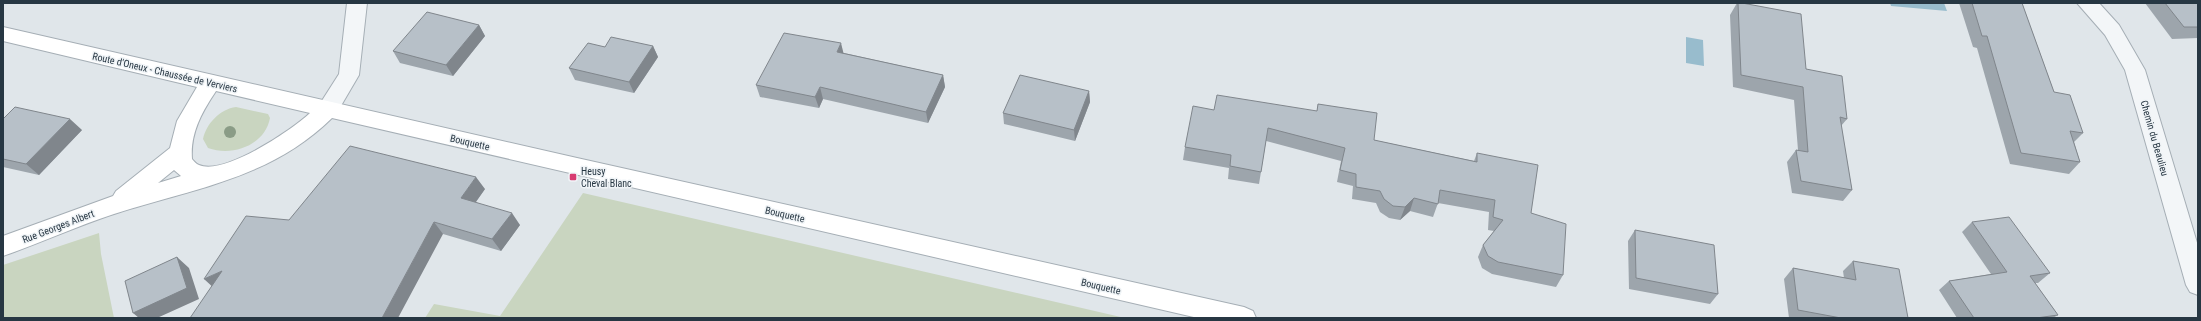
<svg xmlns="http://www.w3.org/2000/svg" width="2201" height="321" viewBox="0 0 2201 321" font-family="'Roboto Condensed',sans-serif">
<rect width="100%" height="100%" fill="#e0e6ea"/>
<path fill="#c9d5c0" d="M 236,107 L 268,114 L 270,118 C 265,145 233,157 208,148 L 203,139 C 206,124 220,109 236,107 Z
M 583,193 L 1125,318 L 425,318 L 434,304 L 500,316 Z
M 99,233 L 101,254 L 114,318 L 3,318 L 3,265 Z"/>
<path fill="#98bccd" d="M 1890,3 L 1944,3 L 1947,11 L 1891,6 Z
M 1686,37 L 1703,40 L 1704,66 L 1686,63 Z"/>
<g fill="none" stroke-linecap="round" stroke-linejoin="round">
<g stroke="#a5aeb5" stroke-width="2">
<path id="street" d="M 347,3 L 367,3 L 359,75 L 335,116 L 327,118 L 319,116 L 316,110 L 339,74 Z
M 2077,3 L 2099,3 L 2119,25 L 2145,70 L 2198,246 L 2198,295 L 2190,292 L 2186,285 L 2125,70 L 2105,35 Z"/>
</g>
<g stroke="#a5aeb5" stroke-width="2">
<path id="secondary" d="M 3,27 L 577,158 L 1244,307 L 1253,311 L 1256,318 L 1198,318 L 332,118 C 270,179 194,188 114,214 C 77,226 40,243 3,256 L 3,236 L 113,196 L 116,191 L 170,148 L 177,121 L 197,87 L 3,41 ZM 216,91 L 310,113 C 292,130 224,176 199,165 C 196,164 194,161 192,159 C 190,133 202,112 216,91 ZM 174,170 L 181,176 L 158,183 Z"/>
</g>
<use href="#street" fill="#f3f6f8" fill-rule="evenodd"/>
<use href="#secondary" fill="#fff" fill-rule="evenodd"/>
</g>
<circle fill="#8a9c86" cx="230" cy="132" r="6"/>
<path fill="#9da5ac" d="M 1737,3 L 1742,3 L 1806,69 L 1847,119 L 1841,126 L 1852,190 L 1843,201 L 1792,193 L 1787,162 L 1796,150 L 1798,150 L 1794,100 L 1733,87 L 1730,15 Z
M 1959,3 L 2022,3 L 2054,92 L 2083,133 L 2074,142 L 2080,162 L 2069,174 L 2010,164 L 1977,48 L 1973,47 Z
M 2145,3 L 2198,3 L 2198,38 L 2172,39 Z
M 479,25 L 485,36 L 453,76 L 400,63 L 393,51 Z
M 653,46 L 658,57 L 634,93 L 575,80 L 569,68 L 605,47 Z
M 844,53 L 943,75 L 945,87 L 928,123 L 823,99 L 819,108 L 760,97 L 756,85 Z
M 1089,91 L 1090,102 L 1075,141 L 1004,124 L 1003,113 Z
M 1318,104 L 1374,140 L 1474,161 L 1477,153 L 1531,213 L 1563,275 L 1556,287 L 1492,274 L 1482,268 L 1478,257 L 1483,245 L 1494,231 L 1488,230 L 1489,212 L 1438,203 L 1433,217 L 1410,211 L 1400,220 L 1389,218 L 1380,212 L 1376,203 L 1352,199 L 1353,186 L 1337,182 L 1341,161 L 1266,141 L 1259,184 L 1228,179 L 1229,168 L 1183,160 L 1185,147 L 1317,111 Z
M 3,119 L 82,130 L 39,175 L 3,167 Z
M 485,189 L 476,202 L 520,225 L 501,251 L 443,234 L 289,220 Z
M 1972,222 L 2050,273 L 2038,283 L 2035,283 L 2058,315 L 2053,318 L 1957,318 L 1939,290 L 1949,281 L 1991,274 L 1962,232 Z
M 1635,230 L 1718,294 L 1710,304 L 1629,289 L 1628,241 Z
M 1853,261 L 1908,318 L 1789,318 L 1784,279 L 1793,268 L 1844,278 L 1843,271 Z"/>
<path fill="#80868c" d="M 479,25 L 485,36 L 453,76 L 446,65 Z
M 841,43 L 844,55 L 837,52 Z
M 653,46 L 658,57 L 634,93 L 629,82 Z
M 943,75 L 945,87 L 928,123 L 926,112 Z
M 820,87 L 823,99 L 819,108 L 815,97 Z
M 1089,91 L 1090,102 L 1075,141 L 1074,130 Z
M 70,119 L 82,130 L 39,175 L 26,164 Z
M 476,177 L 485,189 L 470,210 L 461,198 Z
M 1414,198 L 1410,211 L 1400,220 L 1405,207 Z
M 512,213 L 520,225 L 501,251 L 492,239 Z
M 434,222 L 443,234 L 398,318 L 382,318 Z
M 177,257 L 189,268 L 199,299 L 157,318 L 139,318 L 133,313 Z
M 222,271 L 216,290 L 204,279 Z"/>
<path fill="#b7c0c8" stroke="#80868c" d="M 1738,3 L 1742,3 L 1801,14 L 1806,69 L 1842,76 L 1847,119 L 1840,117 L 1852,190 L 1801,181 L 1796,150 L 1808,152 L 1803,87 L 1741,75 Z
M 1972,3 L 2022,3 L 2054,92 L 2070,95 L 2083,133 L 2070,131 L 2080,162 L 2021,153 L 1987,36 L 1982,36 Z
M 2165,3 L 2198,3 L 2198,27 L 2184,27 Z
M 427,12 L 479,25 L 446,65 L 393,51 Z
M 784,33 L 841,43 L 837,52 L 943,75 L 926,112 L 820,87 L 815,97 L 756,85 Z
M 611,37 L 653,46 L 629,82 L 569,68 L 588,43 L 605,47 Z
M 1020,75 L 1089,91 L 1074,130 L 1003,113 Z
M 1217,95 L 1317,111 L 1318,104 L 1377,113 L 1374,140 L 1477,162 L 1477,153 L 1538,165 L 1531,213 L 1566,224 L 1563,275 L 1498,262 L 1488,256 L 1483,245 L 1503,220 L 1493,217 L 1495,200 L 1440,190 L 1438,204 L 1414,198 L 1405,207 L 1393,206 L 1384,199 L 1380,191 L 1356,187 L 1356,174 L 1340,170 L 1345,148 L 1268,128 L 1261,172 L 1230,166 L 1231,155 L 1185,147 L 1193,106 L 1214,110 Z
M 15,107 L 70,119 L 26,164 L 3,159 L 3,119 Z
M 350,146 L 476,177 L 461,198 L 512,213 L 492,239 L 434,222 L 382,318 L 190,318 L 222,271 L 204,279 L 246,216 L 289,220 Z
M 2009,217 L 2050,273 L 2030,276 L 2058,315 L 2036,318 L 1974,318 L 1949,281 L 2007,272 L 1972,222 Z
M 1635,230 L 1714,245 L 1718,294 L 1636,278 Z
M 177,257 L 187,288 L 133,313 L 125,281 Z
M 1853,261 L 1899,269 L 1908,318 L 1841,318 L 1798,310 L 1793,268 L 1856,280 Z"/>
<rect fill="#d83c71" stroke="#f0f4f7" stroke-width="1.5" x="569" y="173" width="8" height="8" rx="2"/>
<g text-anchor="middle" stroke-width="3" stroke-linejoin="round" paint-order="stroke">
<g font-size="10" fill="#273743" stroke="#f0f4f7">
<text transform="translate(165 72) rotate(13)" y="4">Route d'Oneux - Chaussée de Verviers</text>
<text transform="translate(2155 138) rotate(74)" y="4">Chemin du Beaulieu</text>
<text transform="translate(470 142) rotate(13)" y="4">Bouquette</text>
<text transform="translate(785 214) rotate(13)" y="4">Bouquette</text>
<text transform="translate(58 226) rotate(-21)" y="4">Rue Georges Albert</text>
<text transform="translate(1101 286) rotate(13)" y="4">Bouquette</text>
</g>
<g font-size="10" fill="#273743" stroke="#f0f4f7" text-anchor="start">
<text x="581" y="175">Heusy<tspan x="581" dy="12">Cheval Blanc</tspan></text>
</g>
</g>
<rect width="2201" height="321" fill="none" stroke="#273743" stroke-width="8"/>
</svg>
